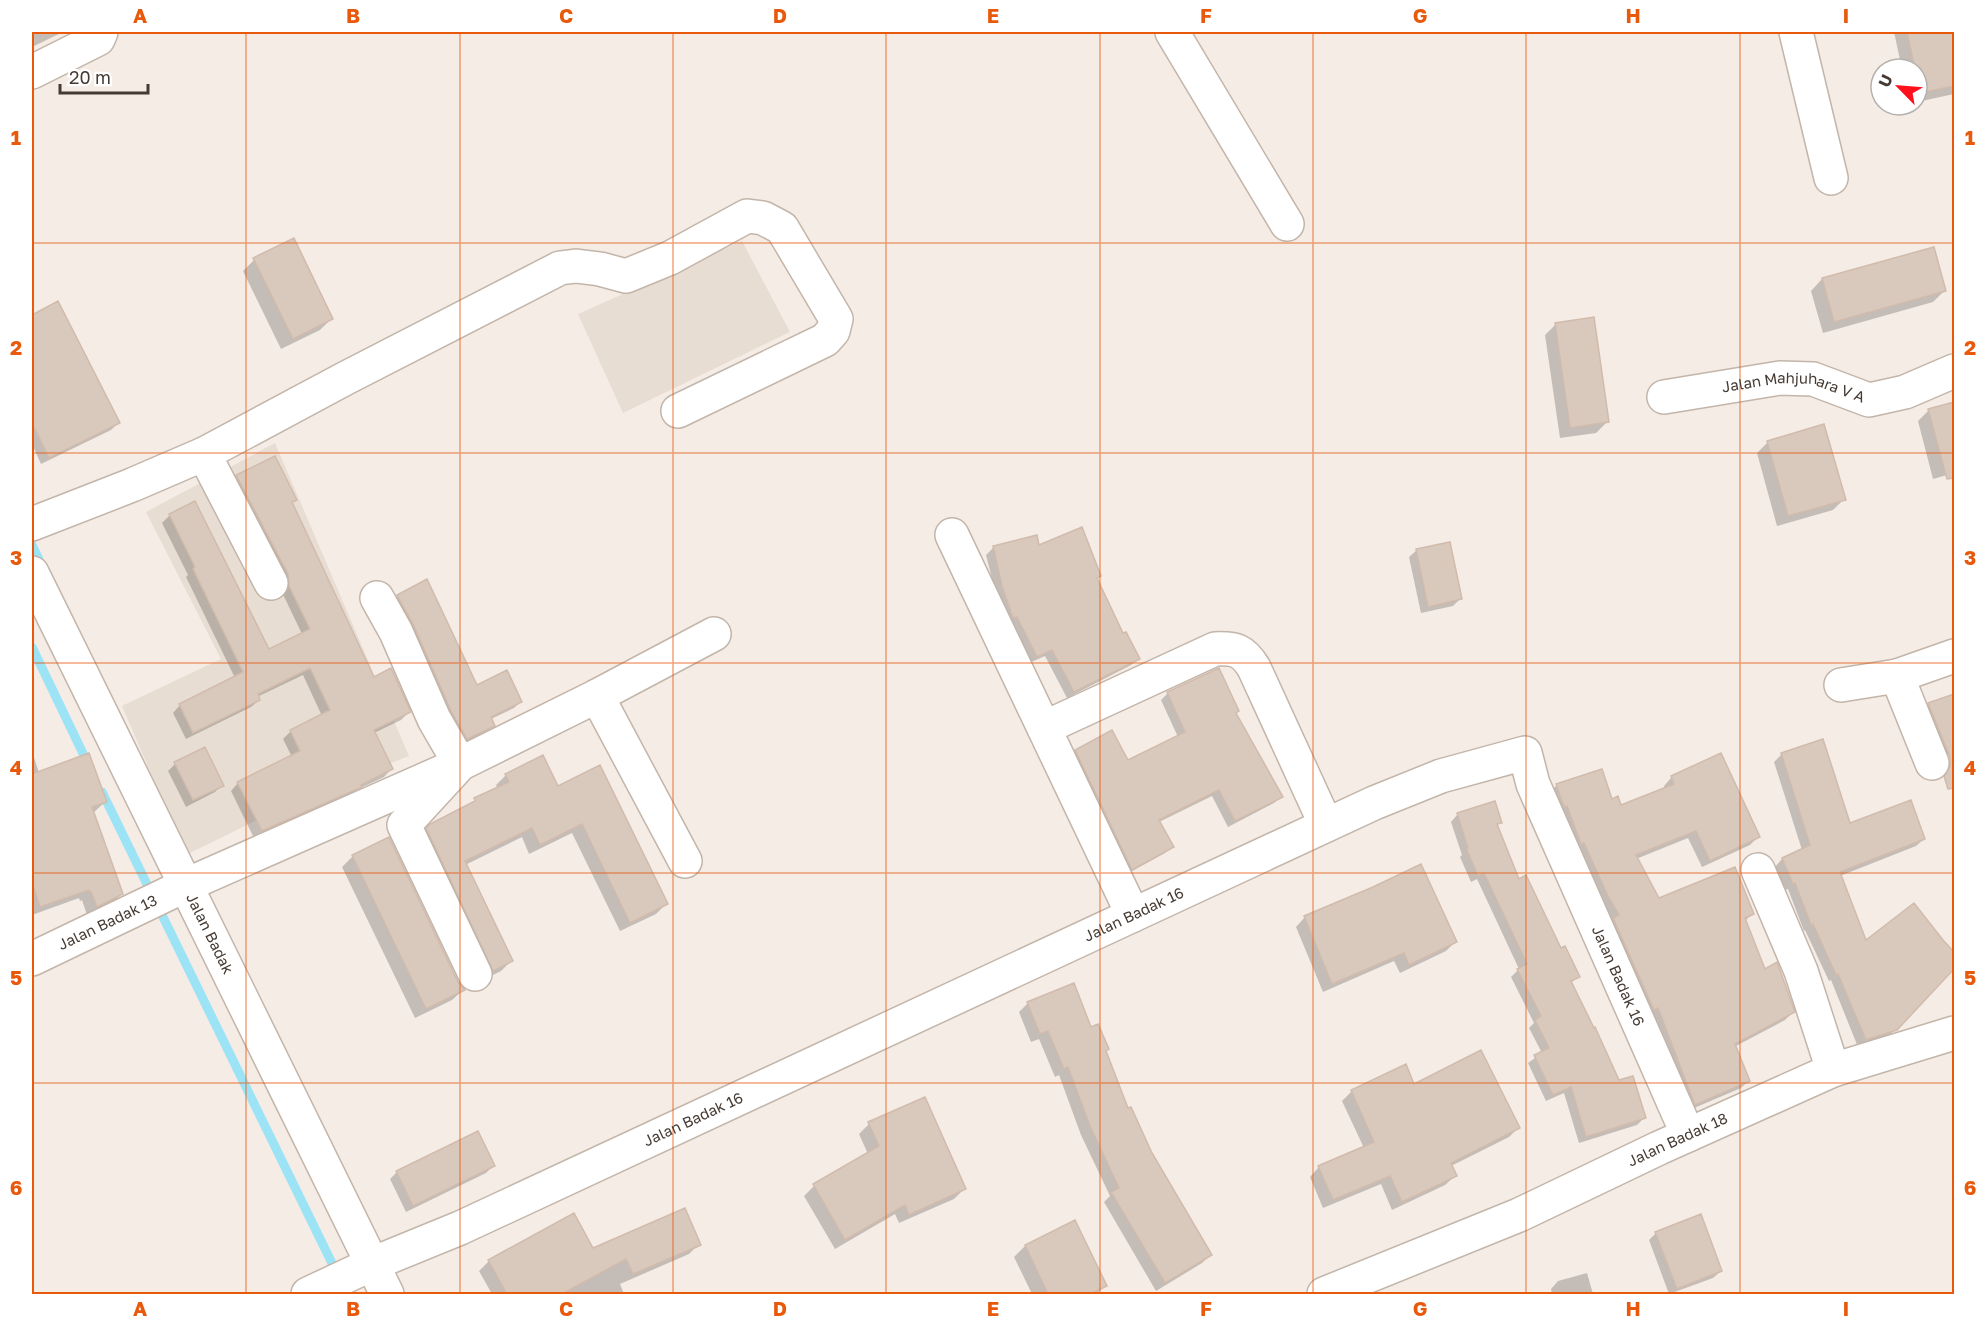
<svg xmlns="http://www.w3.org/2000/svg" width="1986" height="1326" viewBox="0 0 1986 1326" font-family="'Golos Text',sans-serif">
<rect width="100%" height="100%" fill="#f4ece5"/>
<path fill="#e8ddd2" d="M 742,241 L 790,332 L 623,413 L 578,314 Z
M 275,443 L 409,756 L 300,799 L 186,855 L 122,706 L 221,659 L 146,512 Z"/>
<path fill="#0003" d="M 32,32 L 63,32 L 32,47 Z
M 1894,32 L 1954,32 L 1954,94 L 1917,102 L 1917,69 L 1902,69 Z
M 254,260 L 331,319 L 320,330 L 281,349 L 243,271 Z
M 1822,279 L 1944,291 L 1933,302 L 1823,333 L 1811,291 Z
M 58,303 L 118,423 L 111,430 L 41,464 L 32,444 L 32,316 Z
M 1556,324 L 1607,422 L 1596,433 L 1560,438 L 1545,335 Z
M 1954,403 L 1954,473 L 1933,479 L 1918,421 L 1929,410 Z
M 1768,442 L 1844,499 L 1833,510 L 1777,526 L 1757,453 Z
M 237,477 L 295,500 L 291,504 L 373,679 L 409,712 L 401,720 L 374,733 L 391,769 L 384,777 L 356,790 L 352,794 L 254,838 L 231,791 L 238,783 L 292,757 L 283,739 L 291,731 L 322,716 L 303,675 L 257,697 L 259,700 L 251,707 L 186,739 L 173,713 L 180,705 L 235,678 L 186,577 L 188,575 L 162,523 L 170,515 L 268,651 L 302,634 L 230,484 Z
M 1038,547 L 1099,576 L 1096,579 L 1123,635 L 1138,658 L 1131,665 L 1067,698 L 1045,656 L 1029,663 L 996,594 L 986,555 L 993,548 Z
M 1417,550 L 1460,599 L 1453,606 L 1421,613 L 1409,557 Z
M 397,596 L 477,687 L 521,701 L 514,708 L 491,719 L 493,725 L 487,732 L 460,745 L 391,603 Z
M 1168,693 L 1281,796 L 1274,803 L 1228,827 L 1212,796 L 1159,822 L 1172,846 L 1165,853 L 1125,875 L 1069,758 L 1076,751 L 1127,762 L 1178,737 L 1161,700 Z
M 1954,696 L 1954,753 L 1935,758 L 1918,715 L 1929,704 Z
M 32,751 L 39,773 L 105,802 L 93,813 L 121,894 L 112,904 L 87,915 L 82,900 L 80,901 L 79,898 L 32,915 Z
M 1782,754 L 1849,825 L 1924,839 L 1916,846 L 1840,876 L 1866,942 L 1941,941 L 1954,954 L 1954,967 L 1888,1037 L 1858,1047 L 1831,980 L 1829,981 L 1805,930 L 1804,931 L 1788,889 L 1785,890 L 1775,867 L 1782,859 L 1802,850 L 1774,762 Z
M 1720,755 L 1758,837 L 1750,845 L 1702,867 L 1688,838 L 1636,859 L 1659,900 L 1752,914 L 1745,921 L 1764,971 L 1793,1012 L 1785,1020 L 1734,1047 L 1749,1080 L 1741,1088 L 1687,1111 L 1549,793 L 1557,785 L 1611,801 L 1620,807 L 1665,789 L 1664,786 L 1671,778 Z
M 175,764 L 222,785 L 215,792 L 186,807 L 168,771 Z
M 506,775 L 558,788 L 666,904 L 656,914 L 620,931 L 572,833 L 529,854 L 522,837 L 465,865 L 511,961 L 501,971 L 483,980 L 417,840 L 431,825 L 498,789 L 496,785 Z
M 1494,802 L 1500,822 L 1496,827 L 1518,881 L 1578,976 L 1570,984 L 1618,1082 L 1644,1118 L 1637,1125 L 1579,1143 L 1564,1093 L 1546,1101 L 1528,1063 L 1542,1053 L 1529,1028 L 1534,1023 L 1511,977 L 1519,969 L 1477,879 L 1471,882 L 1460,857 L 1462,855 L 1451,822 L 1457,815 Z
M 353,856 L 463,990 L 452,1000 L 415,1018 L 342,867 Z
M 1305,917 L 1455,942 L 1446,951 L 1400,973 L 1394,961 L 1323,992 L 1296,927 Z
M 1028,1003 L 1091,1029 L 1105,1051 L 1127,1110 L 1211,1254 L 1202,1263 L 1156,1291 L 1104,1202 L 1110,1196 L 1081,1135 L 1059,1075 L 1055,1077 L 1039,1039 L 1031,1042 L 1019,1012 Z
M 1414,1086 L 1519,1127 L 1509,1137 L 1451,1166 L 1455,1176 L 1445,1185 L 1392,1210 L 1381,1184 L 1323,1208 L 1310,1177 L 1319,1167 L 1364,1148 L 1342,1101 L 1352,1091 Z
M 869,1124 L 964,1189 L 954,1199 L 899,1223 L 895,1214 L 835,1249 L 804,1196 L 814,1186 L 868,1154 L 859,1134 Z
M 493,1166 L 486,1173 L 406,1212 L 390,1179 L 397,1172 Z
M 1074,1222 L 1105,1286 L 1096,1294 L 1032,1294 L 1014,1257 L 1025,1246 Z
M 1656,1233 L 1721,1271 L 1713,1278 L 1669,1294 L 1649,1240 Z
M 699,1244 L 689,1254 L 620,1284 L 624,1294 L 492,1294 L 479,1271 L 489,1261 L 593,1250 Z
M 1587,1273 L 1593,1294 L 1552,1294 L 1551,1289 L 1558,1281 Z"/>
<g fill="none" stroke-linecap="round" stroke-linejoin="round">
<path stroke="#9ce3f6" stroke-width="9" d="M 32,545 L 43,568
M 32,647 L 88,764
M 102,792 L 347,1294"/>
</g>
<path fill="#d9c8bc" stroke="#d1bbac" stroke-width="1.5" d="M 1907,32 L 1954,32 L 1954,86 L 1920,93 L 1917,69 L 1915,69 Z
M 294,238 L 333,319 L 293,339 L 253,258 Z
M 1934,247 L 1946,291 L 1834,322 L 1822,278 Z
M 58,301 L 120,423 L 49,458 L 32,423 L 32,315 Z
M 1594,317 L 1609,422 L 1570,428 L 1555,323 Z
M 1954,402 L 1954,478 L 1947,479 L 1928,409 Z
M 1824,424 L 1846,500 L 1788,516 L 1767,441 Z
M 275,456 L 297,500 L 292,502 L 374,677 L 391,668 L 411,712 L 374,730 L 393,769 L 361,785 L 362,787 L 262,831 L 237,782 L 300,751 L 290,730 L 330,710 L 310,668 L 258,694 L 260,700 L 193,733 L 179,704 L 243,672 L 193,569 L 195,567 L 169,514 L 195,501 L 269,649 L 310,629 L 289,586 L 288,574 L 236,475 Z
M 1082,527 L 1101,576 L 1097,578 L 1123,633 L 1126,632 L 1140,659 L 1074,692 L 1052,650 L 1037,657 L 1017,617 L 1013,618 L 1002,586 L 993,546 L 1037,535 L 1039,545 Z
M 1450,542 L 1462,599 L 1428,607 L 1416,549 Z
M 427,579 L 477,685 L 507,670 L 522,702 L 491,717 L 495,726 L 467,739 L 451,711 L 413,624 L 397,595 Z
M 1219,668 L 1239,711 L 1236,713 L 1283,797 L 1235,821 L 1219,790 L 1159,820 L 1174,847 L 1132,870 L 1075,750 L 1112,730 L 1128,760 L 1185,732 L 1167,692 Z
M 1954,694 L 1954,788 L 1948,789 L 1944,776 L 1950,766 L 1950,757 L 1928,703 Z
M 1823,739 L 1850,823 L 1911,800 L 1925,839 L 1840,872 L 1866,940 L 1914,903 L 1943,940 L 1954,952 L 1954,969 L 1897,1030 L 1866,1040 L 1838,974 L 1836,975 L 1813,924 L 1811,925 L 1795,883 L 1793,884 L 1782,858 L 1810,845 L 1781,753 Z
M 205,747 L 224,786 L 193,800 L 174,762 Z
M 89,753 L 107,802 L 92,807 L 123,894 L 97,907 L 91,892 L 89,892 L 89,890 L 40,907 L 32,883 L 32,774 Z
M 1721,753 L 1760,837 L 1710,861 L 1696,831 L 1636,855 L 1659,898 L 1735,867 L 1754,914 L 1745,918 L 1765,969 L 1777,962 L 1795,1012 L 1735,1044 L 1750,1081 L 1695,1105 L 1658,1008 L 1654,1010 L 1613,918 L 1619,915 L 1608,896 L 1584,843 L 1581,844 L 1567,806 L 1564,807 L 1556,784 L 1602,769 L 1612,799 L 1618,796 L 1621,805 L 1674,784 L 1671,776 Z
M 543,755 L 558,786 L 600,765 L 668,904 L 630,923 L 582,824 L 540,845 L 532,828 L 465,861 L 513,961 L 493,971 L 426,828 L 430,824 L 475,801 L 474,798 L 509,782 L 505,774 Z
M 1495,801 L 1502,823 L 1497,824 L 1519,879 L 1526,875 L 1561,948 L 1565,946 L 1580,977 L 1571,981 L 1594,1028 L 1595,1027 L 1619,1080 L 1633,1076 L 1646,1118 L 1586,1137 L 1571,1087 L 1553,1095 L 1534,1055 L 1549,1048 L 1535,1020 L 1541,1016 L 1517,969 L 1527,964 L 1484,873 L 1478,876 L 1466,848 L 1468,848 L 1457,813 Z
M 389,837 L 458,982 L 465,990 L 426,1009 L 352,855 Z
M 1421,864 L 1457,942 L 1409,965 L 1404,953 L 1332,984 L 1304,916 L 1373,887 Z
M 1074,983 L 1091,1027 L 1098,1024 L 1109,1049 L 1106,1051 L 1128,1108 L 1131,1107 L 1152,1153 L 1212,1255 L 1165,1283 L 1111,1192 L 1119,1188 L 1090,1126 L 1068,1067 L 1064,1069 L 1048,1031 L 1040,1034 L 1027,1002 Z
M 1481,1050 L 1520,1128 L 1451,1163 L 1457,1176 L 1402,1202 L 1390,1176 L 1333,1200 L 1318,1166 L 1374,1142 L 1351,1090 L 1406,1064 L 1414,1084 Z
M 925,1097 L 966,1189 L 909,1215 L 905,1205 L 845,1240 L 813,1184 L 879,1146 L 868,1122 Z
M 478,1131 L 495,1166 L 413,1206 L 396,1171 Z
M 685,1208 L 701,1245 L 633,1274 L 626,1259 L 562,1294 L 507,1294 L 488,1260 L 574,1213 L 593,1248 Z
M 1701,1214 L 1722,1271 L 1677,1289 L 1655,1232 Z
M 1075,1220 L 1107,1286 L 1090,1294 L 1048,1294 L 1025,1245 Z"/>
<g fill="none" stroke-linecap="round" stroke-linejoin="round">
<g stroke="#c3b5a9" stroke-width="36">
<g id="minor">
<path d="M 1172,32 L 1287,224"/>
<path d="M 1796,32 L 1831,178"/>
<path d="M 32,72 L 98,39 L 101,32"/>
<path id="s1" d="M 1664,397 L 1780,378 L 1813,379 L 1869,400 L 1905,392 L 1954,371"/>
<path d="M 204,454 L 346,378 L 560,268 L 576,266 L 600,269 L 626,276 L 670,258 L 747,216 L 763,218 L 782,228 L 836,319 L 833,331 L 825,340 L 678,411"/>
<path d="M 32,524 L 132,485 L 204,454 L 271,583"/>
<path d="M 952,535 L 1133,915"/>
<path id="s2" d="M 32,573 L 387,1294"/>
<path d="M 1897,676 L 1932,763"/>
<path d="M 1841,685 L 1897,676 L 1954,656"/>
<path d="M 597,696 L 685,861"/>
<path d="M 1044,728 L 1215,649 C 1235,648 1243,650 1254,668 L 1326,825"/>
<path id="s3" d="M 32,959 L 184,886 L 460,764 L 434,719 L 396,632 L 377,598"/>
<path d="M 475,974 L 404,825 L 460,764 L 597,696 L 714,634"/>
<path d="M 1833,1070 L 1954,1033"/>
<path id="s4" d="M 308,1294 L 372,1264 L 460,1228 L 1374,803 L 1441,776 L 1525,753 L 1533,784 L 1688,1135"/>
<path id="s5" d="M 1324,1294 L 1519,1215 L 1659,1148 L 1833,1070 L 1801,971 L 1758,870"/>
</g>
</g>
<use href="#minor" stroke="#fff" stroke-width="33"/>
</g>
<path fill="none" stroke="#e8590c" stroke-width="1.5" stroke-opacity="0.55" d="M 246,32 L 246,1294M 460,32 L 460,1294M 673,32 L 673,1294M 886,32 L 886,1294M 1100,32 L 1100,1294M 1313,32 L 1313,1294M 1526,32 L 1526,1294M 1740,32 L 1740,1294M 32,243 L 1954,243M 32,453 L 1954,453M 32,663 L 1954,663M 32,873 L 1954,873M 32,1083 L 1954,1083"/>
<g text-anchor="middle" stroke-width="5" stroke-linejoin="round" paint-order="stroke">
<g font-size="15" fill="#463b34" stroke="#fff">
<text dy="5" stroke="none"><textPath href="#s1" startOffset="132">Jalan Mahjuhara V A</textPath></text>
<text dy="5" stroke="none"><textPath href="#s4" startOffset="909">Jalan Badak 16</textPath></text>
<text dy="5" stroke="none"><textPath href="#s3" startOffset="84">Jalan Badak 13</textPath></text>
<text dy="5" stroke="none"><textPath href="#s2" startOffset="402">Jalan Badak</textPath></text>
<text dy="5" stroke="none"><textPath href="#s4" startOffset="1575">Jalan Badak 16</textPath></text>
<text dy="5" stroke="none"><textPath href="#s4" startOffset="423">Jalan Badak 16</textPath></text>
<text dy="5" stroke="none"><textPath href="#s5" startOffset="386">Jalan Badak 18</textPath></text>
</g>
</g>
<rect width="1986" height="1326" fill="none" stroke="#ffffff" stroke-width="66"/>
<g transform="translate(1899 87) rotate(295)"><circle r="28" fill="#ffffff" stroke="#b5b1ae" stroke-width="1.5"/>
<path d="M0-4.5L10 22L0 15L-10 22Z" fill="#ff101c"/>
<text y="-9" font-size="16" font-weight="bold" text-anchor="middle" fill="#463b34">U</text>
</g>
<path d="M60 84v9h88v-9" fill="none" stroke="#463b34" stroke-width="3"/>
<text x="69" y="84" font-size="18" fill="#463b34" stroke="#ffffff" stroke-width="4.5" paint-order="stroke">20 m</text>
<rect x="33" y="33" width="1920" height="1260" fill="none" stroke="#e8590c" stroke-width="2"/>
<g font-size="20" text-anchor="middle" font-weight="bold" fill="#e8590c">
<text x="140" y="23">A</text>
<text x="353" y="23">B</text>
<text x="566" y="23">C</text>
<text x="780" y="23">D</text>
<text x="993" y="23">E</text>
<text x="1206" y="23">F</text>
<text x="1420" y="23">G</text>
<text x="1633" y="23">H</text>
<text x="1846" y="23">I</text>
<text x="16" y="145">1</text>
<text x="1970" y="145">1</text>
<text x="16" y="355">2</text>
<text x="1970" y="355">2</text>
<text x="16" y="565">3</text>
<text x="1970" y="565">3</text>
<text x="16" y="775">4</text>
<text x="1970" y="775">4</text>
<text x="16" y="985">5</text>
<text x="1970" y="985">5</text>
<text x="16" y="1195">6</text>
<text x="1970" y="1195">6</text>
<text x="140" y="1316">A</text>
<text x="353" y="1316">B</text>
<text x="566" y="1316">C</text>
<text x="780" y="1316">D</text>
<text x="993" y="1316">E</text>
<text x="1206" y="1316">F</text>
<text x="1420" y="1316">G</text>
<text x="1633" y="1316">H</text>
<text x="1846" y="1316">I</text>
</g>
</svg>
